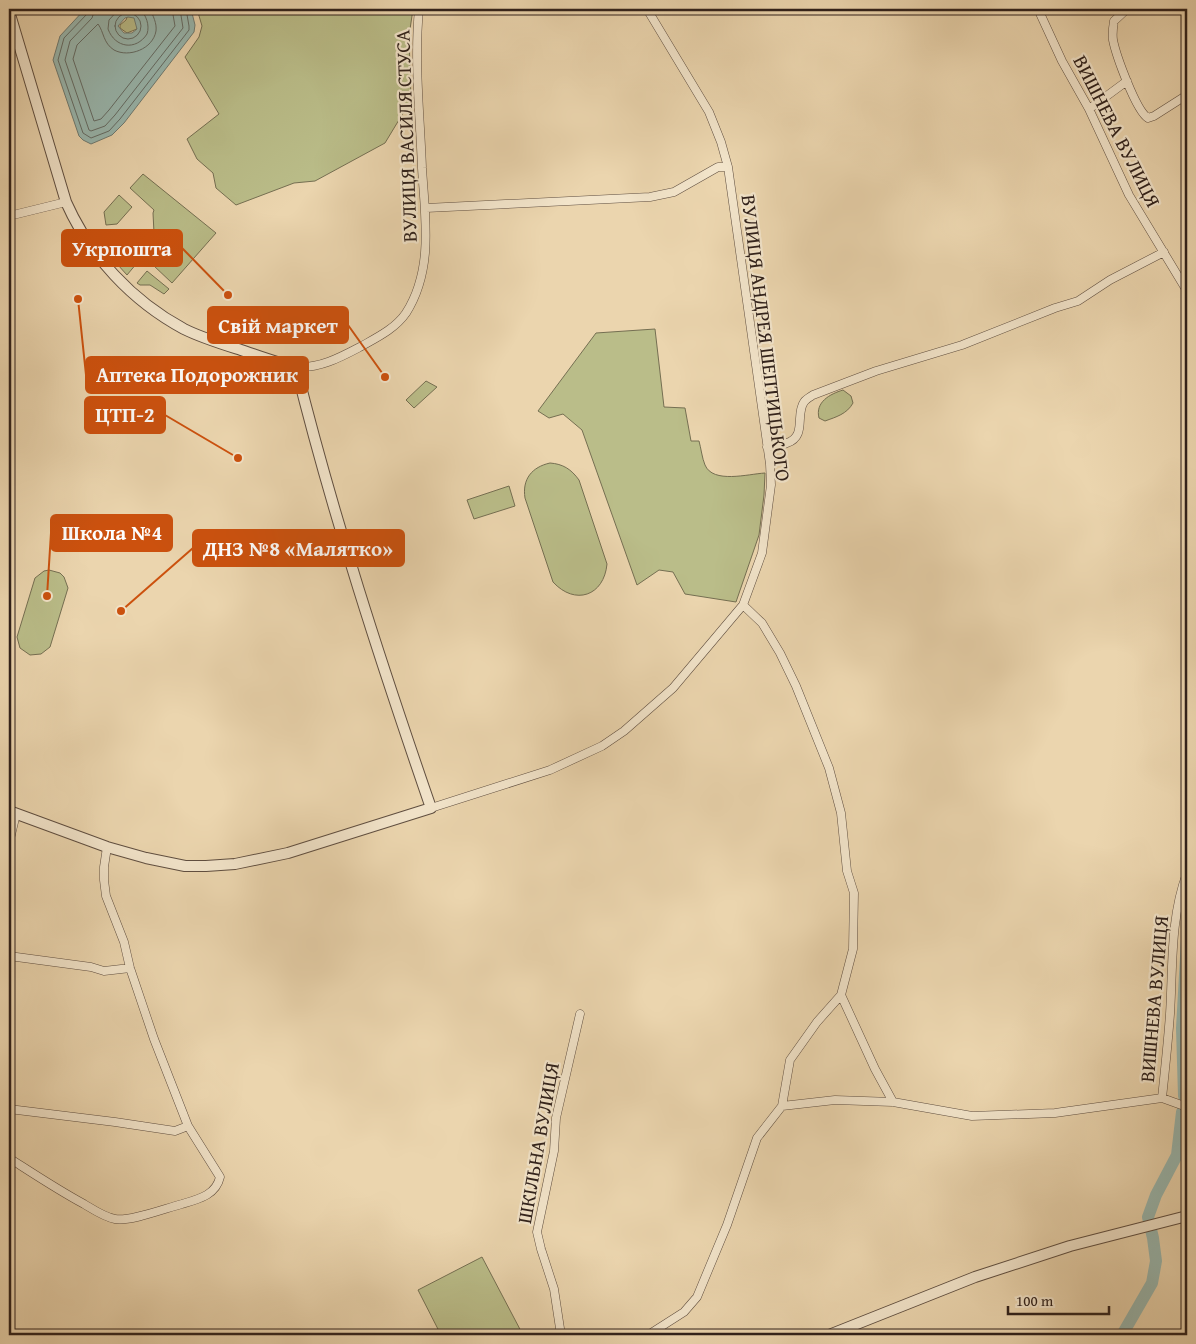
<svg xmlns="http://www.w3.org/2000/svg" width="1196" height="1344" viewBox="0 0 1196 1344" font-family="'Gentium Book Plus',serif">
<rect width="100%" height="100%" fill="#ebd5ae"/>
<filter id="stains"><feTurbulence type="fractalNoise" baseFrequency=".004" numOctaves="4"/><feColorMatrix values="0 0 0 0 .2 0 0 0 0 .09 0 0 0 0 .02 0 0 0 .5 -.17"/></filter>
<radialGradient id="worn" r=".72"><stop offset=".6" stop-color="#630" stop-opacity="0"/><stop offset="1" stop-color="#630" stop-opacity=".3"/></radialGradient>
<path fill="#babd89" stroke="#756f52" d="M 197,9 L 413,9 L 409,36 L 411,100 L 385,143 L 315,181 L 294,183 L 236,205 L 216,188 L 213,173 L 197,159 L 187,139 L 219,114 L 185,57 L 199,37 L 202,26 Z
M 128,15 L 131,15 L 139,23 L 137,29 L 127,33 L 120,28 L 120,25 L 126,20 Z
M 143,174 L 216,233 L 172,283 L 153,265 L 159,256 L 155,253 L 153,213 L 154,210 L 130,188 Z
M 119,195 L 132,207 L 117,224 L 106,225 L 104,212 Z
M 110,249 L 121,250 L 137,263 L 127,275 L 108,254 Z
M 147,271 L 169,289 L 164,294 L 150,285 L 140,285 L 137,283 Z
M 655,329 L 664,407 L 685,408 L 691,441 L 699,441 C 701,448 702,458 705,465 C 713,484 748,474 765,473 L 764,495 L 759,535 L 736,602 L 685,594 L 673,572 L 659,570 L 637,585 L 582,430 L 563,414 L 549,418 L 538,411 L 596,333 Z
M 426,381 L 437,387 L 414,408 L 406,400 Z
M 843,390 L 851,396 L 853,403 C 847,414 836,417 825,421 L 819,418 C 815,402 830,394 843,390 Z
M 550,463 C 563,464 571,469 579,480 L 607,564 C 604,596 575,606 553,582 L 525,498 C 522,479 532,467 550,463 Z
M 509,486 L 515,506 L 474,519 L 467,500 Z
M 49,570 L 60,573 L 64,577 L 68,588 L 50,647 L 41,654 L 30,655 L 20,648 L 17,637 L 35,578 L 44,571 Z
M 482,1257 L 523,1335 L 441,1335 L 418,1290 Z"/>
<path fill="#99b8b0" stroke="#6f7c74" fill-rule="evenodd" d="M 85,9 L 191,9 L 195,25 L 194,32 L 124,123 L 112,135 L 91,144 L 83,140 L 79,136 L 53,60 L 60,36 ZM 128,17 L 134,18 L 137,29 L 132,33 L 124,33 L 118,26 L 125,18 Z"/>
<g fill="none" stroke-linecap="round" stroke-linejoin="round">
<path stroke="#646c66" stroke-width="1" d="M 88,9 L 87,14 L 64,38 L 58,60 L 83,133 L 91,138 L 109,131 L 120,119 L 189,30 L 189,26 L 186,9
M 95,9 L 92,18 L 70,41 L 65,60 L 89,130 L 91,131 L 105,126 L 115,115 L 183,28 L 180,9
M 119,9 L 109,20 L 108,29 C 115,48 136,51 147,34 C 150,25 146,15 140,9
M 150,9 C 153,16 157,23 156,31 C 153,49 129,58 114,50 C 103,43 104,32 98,24 L 77,45 L 73,59 L 94,121 L 101,119 L 109,110 L 175,26 L 172,9
M115 26a13 13 0 1 1 26 0a13 13 0 1 1-26 0Z"/>
<path stroke="#99b8b0" stroke-width="12" d="M 1184,1096 L 1182,1028 L 1187,939
M 1122,1335 L 1152,1283 L 1156,1261 L 1153,1238 L 1148,1217 L 1156,1195 L 1177,1155 L 1182,1112"/>
<g stroke="#5f4e40" stroke-width="9">
<path id="minor" d="M 1038,9 L 1062,61 L 1089,109 L 1129,195 L 1187,291
M 1127,9 L 1114,21 C 1113,27 1112,33 1113,40 C 1116,55 1136,111 1148,118 L 1154,116 L 1187,95
M 1089,109 L 1127,81
M 426,208 L 650,197 L 674,192 L 718,167 L 728,167
M 9,216 L 66,202
M 296,367 C 319,369 341,357 360,347 C 376,338 395,329 406,313 C 434,269 425,217 422,168 C 420,115 414,62 419,9
M 767,447 C 773,446 781,446 787,443 C 807,436 795,415 804,402 C 806,399 810,397 813,395 L 876,371 L 962,345 L 1055,308 L 1078,301 L 1110,280 L 1164,252
M 431,808 L 550,770 L 602,746 L 624,731 L 673,688 L 743,605 L 762,553 L 771,485 L 770,464 L 728,167 L 721,142 L 709,112 L 647,9
M 9,843 L 16,814
M 9,956 L 91,967 L 104,971 L 130,968
M 841,995 L 875,1069 L 893,1102
M 1162,1098 C 1165,1070 1168,1042 1170,1014 C 1173,967 1170,918 1187,873
M 782,1106 L 835,1100 L 893,1102 L 972,1116 L 1055,1113 L 1162,1098 L 1187,1107
M 9,1109 L 115,1122 L 175,1131 L 188,1126
M 9,1158 C 34,1174 58,1190 84,1204 C 94,1210 104,1217 115,1219 C 130,1222 166,1208 182,1204 C 199,1199 216,1195 220,1177 L 188,1126 L 154,1039 L 130,968 L 124,942 L 106,896 L 104,880 L 104,867 L 107,847
M 561,1335 L 554,1289 L 541,1249 L 537,1232 L 554,1151 L 556,1118 L 580,1014
M 648,1335 L 684,1312 L 697,1297 L 727,1225 L 757,1138 L 782,1106 L 790,1060 L 817,1022 L 841,995 L 853,949 L 854,893 L 847,871 L 841,813 L 829,768 L 796,686 L 780,653 L 762,623 L 743,605"/>
</g>
<g stroke="#5f4e40" stroke-width="12">
<path id="tertiary" d="M 9,11 L 66,202 C 90,256 132,301 184,329 C 202,338 222,344 241,350 C 259,356 277,363 296,367 C 333,516 381,663 431,808 L 288,853 L 235,864 L 206,866 L 185,866 L 146,858 L 107,847 L 9,811
M 829,1335 L 975,1277 L 1070,1246 L 1187,1216"/>
</g>
<use href="#minor" stroke="#f2e4ca" stroke-width="8"/>
<use href="#tertiary" stroke="#f2e4ca" stroke-width="10"/>
</g>
<g text-anchor="middle" stroke-width="4.5" stroke-linejoin="round" paint-order="stroke">
<g font-size="20" fill="#30211b" stroke="#f2e4ca">
<text transform="translate(1117 131) rotate(63)" y="7">ВИШНЕВА ВУЛИЦЯ</text>
<text transform="translate(406 136) rotate(-92)" y="7">ВУЛИЦЯ ВАСИЛЯ СТУСА</text>
<text transform="translate(766 338) rotate(83)" y="7">ВУЛИЦЯ АНДРЕЯ ШЕПТИЦЬКОГО</text>
<text transform="translate(1154 999) rotate(-85)" y="7">ВИШНЕВА ВУЛИЦЯ</text>
<text transform="translate(538 1143) rotate(-80)" y="7">ШКІЛЬНА ВУЛИЦЯ</text>
</g>
</g>
<path fill="none" stroke="#cc510e" stroke-width="2" d="M228 295L182 248M385 377L348 325M78 299L86 375M238 458L165 415M47 596L51 533M121 611L193 548"/>
<g fill="#cc510e" stroke="#f2e4ca" stroke-width="2">
<circle cx="228" cy="295" r="5"/>
<circle cx="385" cy="377" r="5"/>
<circle cx="78" cy="299" r="5"/>
<circle cx="238" cy="458" r="5"/>
<circle cx="47" cy="596" r="5"/>
<circle cx="121" cy="611" r="5"/>
</g>
<g fill="#cc510e" stroke="#cc510e" stroke-width="2">
<rect x="62" y="230" width="120" height="36" rx="5"/>
<rect x="208" y="307" width="140" height="36" rx="5"/>
<rect x="86" y="357" width="222" height="36" rx="5"/>
<rect x="85" y="397" width="80" height="36" rx="5"/>
<rect x="51" y="515" width="121" height="36" rx="5"/>
<rect x="193" y="530" width="211" height="36" rx="5"/>
</g>
<g font-size="21" text-anchor="middle" font-weight="bold" fill="#fff">
<text x="122" y="256">Укрпошта</text>
<text x="278" y="333">Свiй маркет</text>
<text x="197" y="382">Аптека Подорожник</text>
<text x="125" y="422">ЦТП-2</text>
<text x="112" y="540">Школа №4</text>
<text x="298" y="556">ДНЗ №8 «Малятко»</text>
</g>
<rect width="1196" height="1344" fill="none" stroke="#ebd5ae" stroke-width="30"/>
<rect x="10" y="10" width="1176" height="1324" fill="none" stroke="#30211b" stroke-width="2.5"/>
<rect x="15" y="15" width="1166" height="1314" fill="none" stroke="#30211b"/>
<path d="M1008 1306v8h101v-8" fill="none" stroke="#30211b" stroke-width="2.5"/>
<text x="1016" y="1306" font-size="15" fill="#30211b" stroke="#f2e4ca" stroke-width="4" paint-order="stroke">100 m</text>
<rect width="100%" height="100%" filter="url(#stains)"/>
<rect width="100%" height="100%" fill="url(#worn)"/>
</svg>
